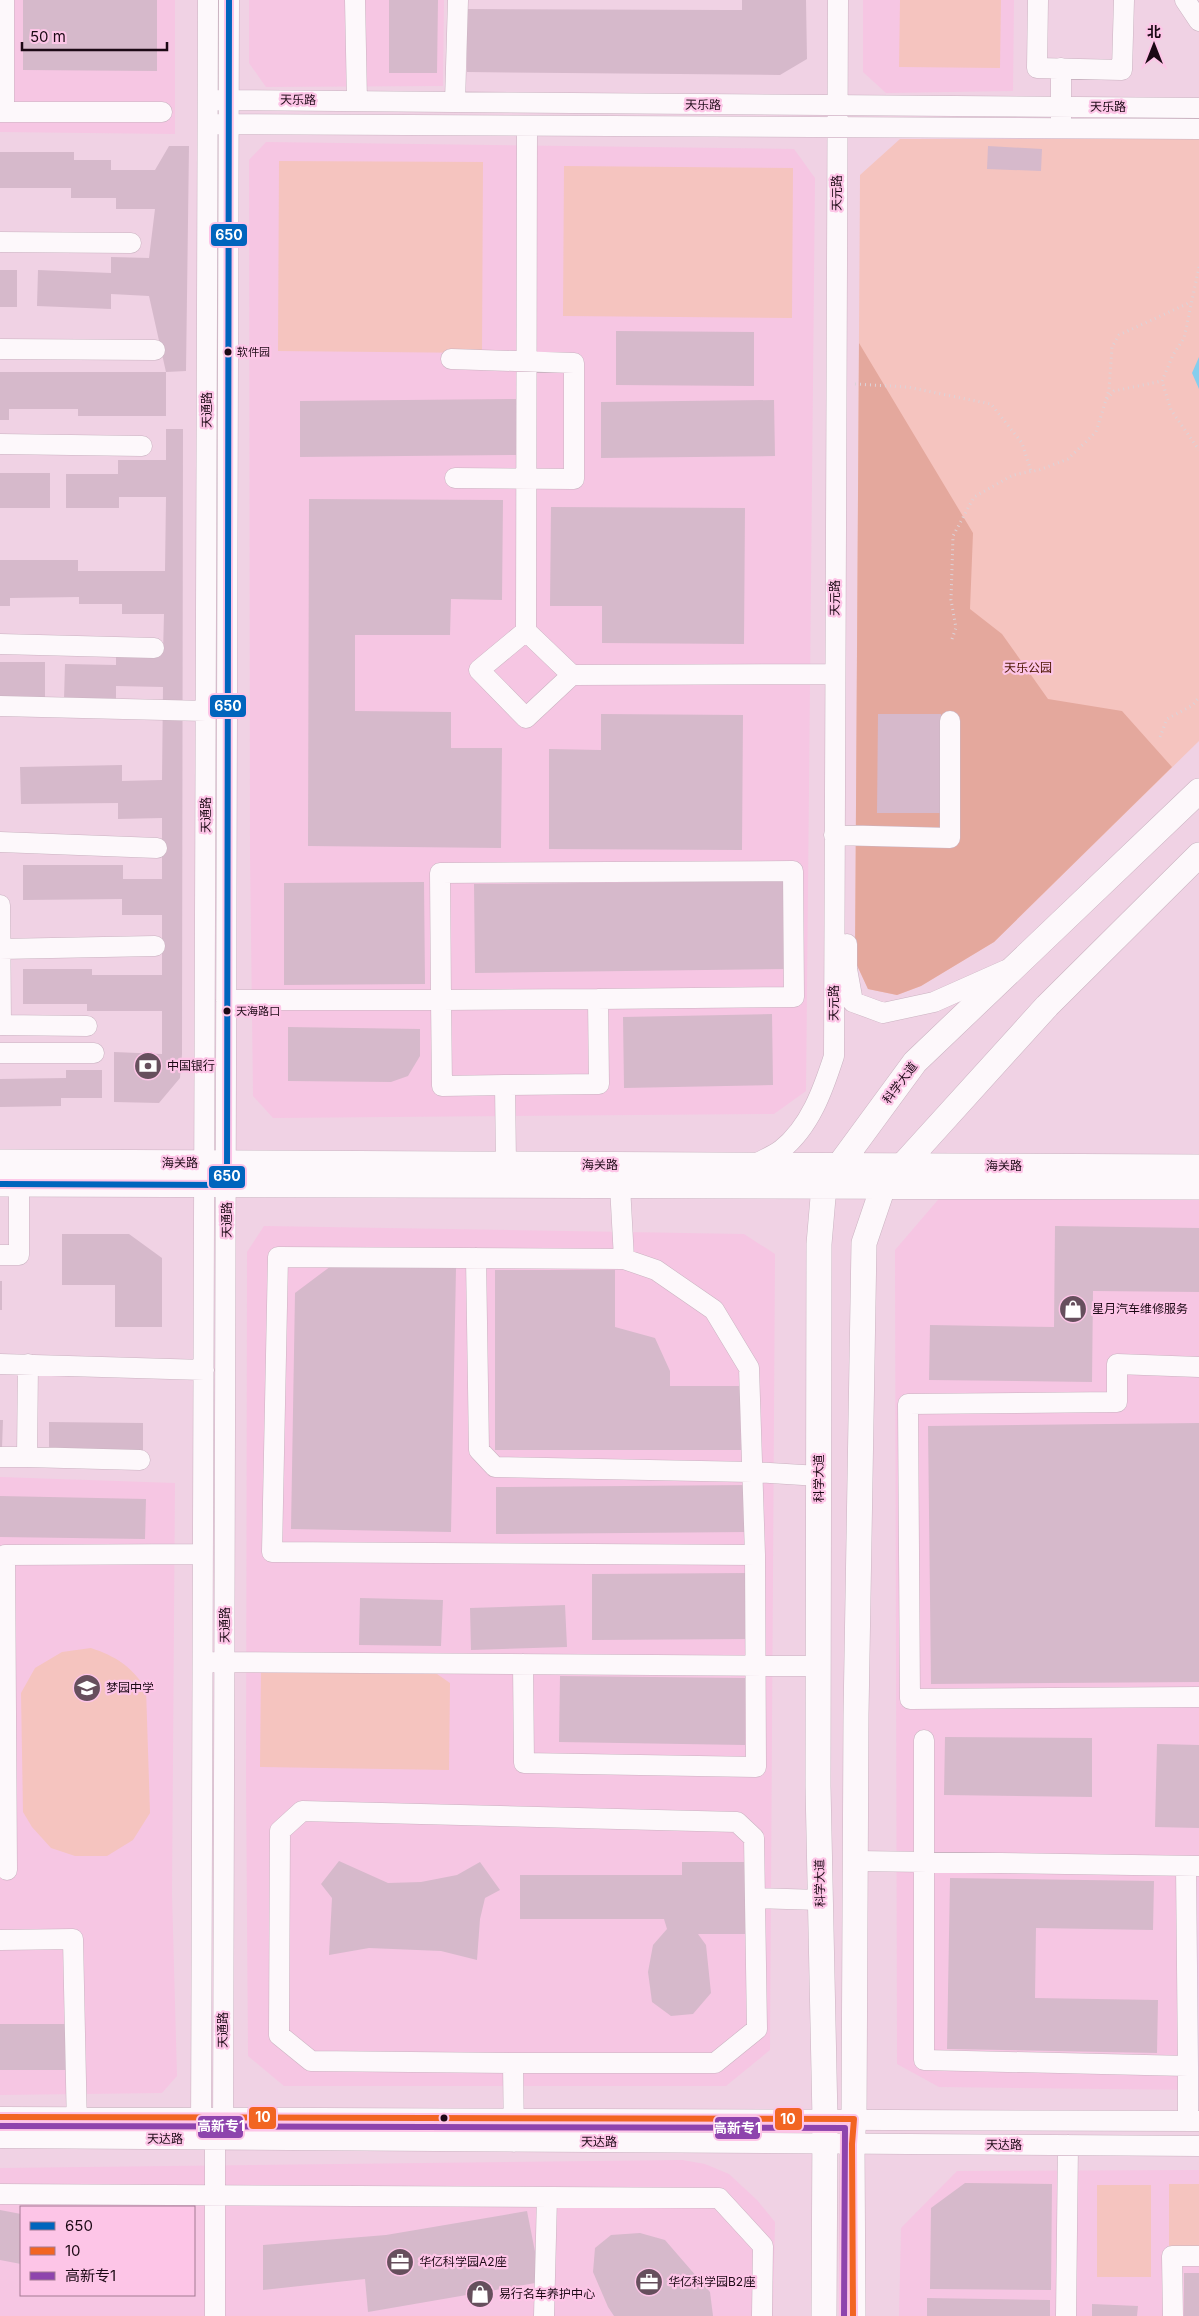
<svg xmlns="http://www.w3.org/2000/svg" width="1199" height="2316" viewBox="0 0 1199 2316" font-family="Inter,'Noto Sans SC',sans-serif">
<rect width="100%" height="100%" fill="#f0d2e4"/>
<path fill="#f6c6e3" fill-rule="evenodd" d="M 0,0 L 175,0 L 175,134 L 0,132 Z
M 249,0 L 444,0 L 443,86 L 266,87 L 249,63 Z
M 863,0 L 1014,0 L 1013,91 L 886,93 L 863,72 Z
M 266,142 L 794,149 L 815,178 L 806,1091 L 774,1114 L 273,1118 L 253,1096 L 250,853 L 249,160 Z
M 943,1194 L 1199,1196 L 1199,2090 L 939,2087 L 897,2064 L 895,1250 Z
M 264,1226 L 744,1234 L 775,1254 L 770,2050 L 726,2086 L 284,2086 L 248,2056 L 246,1779 L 247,1252 Z
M 0,1477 L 175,1483 L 172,1894 L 177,2076 L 162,2093 L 0,2095 Z
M 682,2160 L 705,2164 L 729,2174 L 757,2200 L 775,2222 L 773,2316 L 0,2316 L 0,2168 ZM 21,2207 L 194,2207 L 194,2295 L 21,2295 Z
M 1199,2170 L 1199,2316 L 899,2316 L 901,2228 L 957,2171 Z"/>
<path fill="#f5c4bf" d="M 900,0 L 1001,0 L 1000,68 L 899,67 Z
M 900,139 L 1199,139 L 1199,741 L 994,942 L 921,986 L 897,995 L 868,989 L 855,961 L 860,175 Z
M 279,161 L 483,162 L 482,353 L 278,351 Z
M 564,166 L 793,168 L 792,318 L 563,316 Z
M 91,1648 C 117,1657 129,1665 146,1688 L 150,1813 L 133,1840 L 107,1856 L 75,1856 L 51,1848 L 32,1827 L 23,1812 L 21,1693 L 35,1668 L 62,1652 Z
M 261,1672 L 437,1674 L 450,1683 L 449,1770 L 260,1767 Z
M 1169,2184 L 1199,2184 L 1199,2247 L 1169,2247 Z
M 1097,2185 L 1151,2185 L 1151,2277 L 1097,2277 Z"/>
<path fill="#e4a89d" d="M 859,343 L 973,533 L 970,609 L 1002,634 L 1048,699 L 1122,711 L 1172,767 L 994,942 L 921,986 L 897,995 L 868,989 L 855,961 Z"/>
<path fill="#85ceee" d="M 1199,357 L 1199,389 L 1192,373 Z"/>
<path fill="#d6b9cb" d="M 23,0 L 157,0 L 157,71 L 23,70 Z
M 389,0 L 438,0 L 437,73 L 389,73 Z
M 742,0 L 806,0 L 807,59 L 780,75 L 467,72 L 467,9 L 728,10 L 742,10 Z
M 169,146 L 189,146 L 186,371 L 166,372 L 149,296 L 111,294 L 111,309 L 37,306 L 38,270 L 111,273 L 111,257 L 149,258 L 155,209 L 116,209 L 116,198 L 71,198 L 71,188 L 0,188 L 0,152 L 74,152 L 74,160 L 111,160 L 111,170 L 155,170 Z
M 988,146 L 1042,149 L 1041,171 L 987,169 Z
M 0,270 L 17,270 L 17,307 L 0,307 Z
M 616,331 L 754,332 L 754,386 L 616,385 Z
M 0,372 L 166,372 L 166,416 L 78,416 L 78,409 L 9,409 L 9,420 L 0,420 Z
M 516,399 L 517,455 L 300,457 L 300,401 Z
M 774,400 L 775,456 L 601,458 L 601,402 Z
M 166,429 L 183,429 L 182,1054 L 180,1078 L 159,1103 L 114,1102 L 114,1052 L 162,1054 L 162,1011 L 87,1011 L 87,1004 L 23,1004 L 23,969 L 92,969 L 92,975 L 162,975 L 162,915 L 122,915 L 122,899 L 23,900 L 23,865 L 123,865 L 123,879 L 162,879 L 162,818 L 118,819 L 118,803 L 21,804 L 20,767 L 122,765 L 122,781 L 162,780 L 163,687 L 116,686 L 116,700 L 64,699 L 65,664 L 116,665 L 116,652 L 163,653 L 164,614 L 122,614 L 122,604 L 79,604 L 79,597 L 10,598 L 10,606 L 0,606 L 0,560 L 78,560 L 78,571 L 165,571 L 166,497 L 119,497 L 119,508 L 66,508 L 66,474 L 118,474 L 118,460 L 166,460 Z
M 0,473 L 50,473 L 50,508 L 0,508 Z
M 309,499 L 503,500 L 502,600 L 451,599 L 450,635 L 355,635 L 355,711 L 451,712 L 451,748 L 502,748 L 501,848 L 308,846 Z
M 551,507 L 745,508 L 744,644 L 602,643 L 602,606 L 550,606 Z
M 0,662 L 45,662 L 45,701 L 0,701 Z
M 601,714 L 743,715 L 742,850 L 549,849 L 549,749 L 601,750 Z
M 878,714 L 941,714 L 941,813 L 877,813 Z
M 787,881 L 788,969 L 475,973 L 474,884 Z
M 424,882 L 425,984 L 284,985 L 284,883 Z
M 772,1014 L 773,1085 L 624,1088 L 623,1017 Z
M 288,1027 L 420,1029 L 420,1056 L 408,1076 L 391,1082 L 288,1081 Z
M 66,1070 L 102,1070 L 102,1098 L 61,1098 L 61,1106 L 0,1107 L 0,1079 L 66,1078 Z
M 1055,1226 L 1199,1228 L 1199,1292 L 1093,1291 L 1092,1382 L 929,1380 L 930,1325 L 1054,1327 Z
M 62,1234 L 129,1234 L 162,1258 L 162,1327 L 115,1327 L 115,1285 L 62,1285 Z
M 331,1266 L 456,1268 L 451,1532 L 291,1529 L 295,1293 Z
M 495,1270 L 615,1270 L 615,1327 L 655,1338 L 670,1371 L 670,1386 L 740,1386 L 741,1450 L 495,1450 Z
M 0,1281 L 2,1281 L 2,1310 L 0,1310 Z
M 0,1420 L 3,1420 L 2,1448 L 0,1448 Z
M 49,1422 L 143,1423 L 143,1452 L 49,1450 Z
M 1199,1423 L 1199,1682 L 931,1684 L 928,1426 Z
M 747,1485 L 748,1532 L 496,1534 L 496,1487 Z
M 0,1496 L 146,1499 L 145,1539 L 0,1537 Z
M 748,1573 L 749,1639 L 592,1640 L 592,1574 Z
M 360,1598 L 443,1600 L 441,1646 L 359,1645 Z
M 565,1605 L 567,1647 L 471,1650 L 470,1608 Z
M 560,1676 L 745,1678 L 745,1745 L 559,1742 Z
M 945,1737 L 1092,1738 L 1092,1797 L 944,1795 Z
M 1157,1744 L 1199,1745 L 1199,1828 L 1155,1827 Z
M 339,1861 L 388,1883 L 421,1882 L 457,1875 L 480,1862 L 500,1890 L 485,1898 L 480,1919 L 477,1960 L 441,1951 L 369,1948 L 329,1955 L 332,1898 L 321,1884 Z
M 682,1862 L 747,1862 L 747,1934 L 698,1934 L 706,1945 L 711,1993 L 693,2014 L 671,2016 L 652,2002 L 648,1972 L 653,1945 L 667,1929 L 664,1919 L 520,1919 L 520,1875 L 682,1875 Z
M 950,1878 L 1154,1881 L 1153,1930 L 1036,1928 L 1035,1998 L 1158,2000 L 1157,2053 L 947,2049 Z
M 0,2024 L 67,2024 L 67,2070 L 0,2070 Z
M 965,2183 L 1052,2184 L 1051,2290 L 930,2289 L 931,2208 Z
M 0,2210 L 21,2214 L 21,2264 L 0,2260 Z
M 527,2211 L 541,2282 L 368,2312 L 365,2279 L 263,2290 L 263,2245 L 386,2235 Z
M 640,2233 L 665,2240 L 710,2292 L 713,2316 L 614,2316 L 608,2307 L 593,2272 L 595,2248 L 611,2235 Z
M 1184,2273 L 1199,2273 L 1199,2316 L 1184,2316 Z
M 927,2298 L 1050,2300 L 1050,2316 L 927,2316 Z
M 1092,2304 L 1138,2306 L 1137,2316 L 1092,2316 Z"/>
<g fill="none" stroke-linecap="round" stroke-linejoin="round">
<g stroke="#cab3c1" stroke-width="21">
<path id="minor" d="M 355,0 L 357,101
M 1038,0 L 1037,68 L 1122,70 L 1124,0
M 1185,0 L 1199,21
M 1061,68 L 1061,119
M 216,100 L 1199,108
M 455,102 L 458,0
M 0,112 L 4,112 L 4,0
M 4,112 L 162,112
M 215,124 L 1199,129
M 0,242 L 131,243
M 0,349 L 155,350
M 451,359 L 574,363 L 574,479 L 455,478
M 0,444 L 142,446
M 526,631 L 479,670 L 526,718 L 572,675 L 526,631 L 527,126
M 0,644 L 154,648
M 572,675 L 835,674
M 0,706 L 206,711
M 834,835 L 950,838 L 950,721
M 0,842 L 157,848
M 0,905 L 1,1025 L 87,1026
M 847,944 L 847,969 L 853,1002 L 883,1013 L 934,1002 L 1006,970
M 0,949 L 155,946
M 226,1000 L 441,1000 L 442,1086 L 505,1085 L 506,1164
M 0,1053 L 94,1053
M 505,1085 L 599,1084 L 598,999 L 441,1000 L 440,873 L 793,871 L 794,997 L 598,999
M 754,1165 C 762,1160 773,1156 781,1150 C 810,1127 823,1090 834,1056 L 838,0
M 620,1186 L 624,1259 L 278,1257 L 272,1552 L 755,1555 L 749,1368 L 714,1310 L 656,1270 L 624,1259
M 0,1255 L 19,1255 L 19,1184
M 476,1258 L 479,1450 L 495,1467 L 752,1472 L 819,1476
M 0,1364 L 204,1370
M 1199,1367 L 1117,1364 L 1117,1402 L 908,1404 L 910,1699 L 1199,1697
M 0,1457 L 27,1457 L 28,1364
M 27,1457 L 140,1460
M 212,1662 L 818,1666
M 523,1664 L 524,1763 L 756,1767 L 755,1555
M 924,1740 L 924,2060 L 1188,2066 L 1188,2121
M 856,1861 L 1199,1866
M 1186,1866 L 1188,2066
M 7,1870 L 5,1555 L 203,1554
M 755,1898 L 820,1900
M 0,1940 L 73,1939 L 77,2129
M 513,2063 L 715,2063 L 757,2029 L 754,1838 L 737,1822 L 302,1811 L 280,1831 L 279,2035 L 311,2061 L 513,2063 L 514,2142
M 0,2117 L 1199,2121
M 0,2138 L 1199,2146
M 201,2139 L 208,0
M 215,2139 L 215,2316
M 223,2139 L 229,0
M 0,2194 L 719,2198 L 763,2246 L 762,2316
M 544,2316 L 547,2197
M 1066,2316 L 1068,2145
M 1173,2316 L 1172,2256 L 1199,2256"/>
</g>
<g stroke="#cab3c1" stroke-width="26">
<path id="major" d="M 0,1162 L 1199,1167
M 0,1184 L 1199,1187
M 824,2316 L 825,2119 L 818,1786 L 819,1244 L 824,1186 L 915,1062 L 1199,791
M 853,2316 L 852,2144 L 854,2119 L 856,1715 L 864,1243 L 883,1187 L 1047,1006 L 1199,855"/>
</g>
<path stroke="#dcd3d8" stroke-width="3" stroke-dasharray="1 4" stroke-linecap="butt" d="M 1199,267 L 1184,338 L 1173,355 L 1162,381 L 1171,410 L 1199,450
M 855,384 L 907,387 L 991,404 L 1022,443 L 1031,471
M 1107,399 L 1114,391 L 1162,381
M 952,639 L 956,628 L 951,600 L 953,536 L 974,497 L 1013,475 L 1039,470 L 1068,459 L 1096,432 L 1109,390 L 1112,347 L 1119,335 L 1191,302
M 1160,737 L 1167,719 L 1193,705 L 1199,697"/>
<use href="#minor" stroke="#fdf8fb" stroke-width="20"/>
<use href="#major" stroke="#fdf8fb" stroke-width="25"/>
<g stroke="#fdc5e7" stroke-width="10">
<path id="bus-1" d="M 0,1184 L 227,1185 L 229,0"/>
</g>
<g stroke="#fdc5e7" stroke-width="10">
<path id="bus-2" d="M 0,2117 L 854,2119 L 852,2144 L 853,2316"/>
</g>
<g stroke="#fdc5e7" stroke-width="10">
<path id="bus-3" d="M 0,2126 L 845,2128 L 844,2316"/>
</g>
<use href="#bus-1" stroke="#0065bd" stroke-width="6"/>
<use href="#bus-2" stroke="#f26522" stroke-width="6"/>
<use href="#bus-3" stroke="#8e44ad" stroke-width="6"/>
</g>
<defs>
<g id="bank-disc" transform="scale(1.4375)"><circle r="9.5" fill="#664f5d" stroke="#fdc5e7"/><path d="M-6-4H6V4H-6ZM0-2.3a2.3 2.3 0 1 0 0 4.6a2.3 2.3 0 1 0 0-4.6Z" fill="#fff"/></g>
<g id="shop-disc" transform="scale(1.4375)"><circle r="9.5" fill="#664f5d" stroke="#fdc5e7"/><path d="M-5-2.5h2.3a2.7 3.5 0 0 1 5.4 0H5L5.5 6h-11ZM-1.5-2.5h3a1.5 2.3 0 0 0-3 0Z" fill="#fff"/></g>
<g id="school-disc" transform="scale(1.4375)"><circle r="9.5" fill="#664f5d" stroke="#fdc5e7"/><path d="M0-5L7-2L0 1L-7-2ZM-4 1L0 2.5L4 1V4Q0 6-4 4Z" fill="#fff"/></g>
<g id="office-disc" transform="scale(1.4375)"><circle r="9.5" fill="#664f5d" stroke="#fdc5e7"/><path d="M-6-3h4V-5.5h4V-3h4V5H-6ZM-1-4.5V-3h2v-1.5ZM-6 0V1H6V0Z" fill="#fff"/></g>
</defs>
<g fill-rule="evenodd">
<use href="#bank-disc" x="148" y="1066"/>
<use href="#shop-disc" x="1073" y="1309"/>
<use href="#school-disc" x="87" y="1688"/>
<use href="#office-disc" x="400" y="2262"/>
<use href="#office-disc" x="649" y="2282"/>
<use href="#shop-disc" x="480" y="2294"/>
</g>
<g fill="#1c0915" stroke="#fdc5e7" stroke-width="2">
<circle cx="228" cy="352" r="4.5"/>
<circle cx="227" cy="1011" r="4.5"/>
<circle cx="444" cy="2118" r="4.5"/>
</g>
<g text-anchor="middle" stroke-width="4.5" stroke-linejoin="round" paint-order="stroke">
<g font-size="11" fill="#1c0915" stroke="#fdc5e7" text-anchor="start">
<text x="237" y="356">软件园</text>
<text x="236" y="1015">天海路口</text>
</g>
<g font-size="12" fill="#1c0915" stroke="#fdc5e7">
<text transform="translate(298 100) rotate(1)" y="4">天乐路</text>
<text transform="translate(703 105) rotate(1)" y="4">天乐路</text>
<text x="1108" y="111">天乐路</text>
<text transform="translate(837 193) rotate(-90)" y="4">天元路</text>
<text transform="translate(207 410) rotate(-90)" y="4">天通路</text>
<text transform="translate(835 598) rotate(-90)" y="4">天元路</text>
<text transform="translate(206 815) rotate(-90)" y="4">天通路</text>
<text transform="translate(834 1003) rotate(-90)" y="4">天元路</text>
<text transform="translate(900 1083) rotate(-53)" y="4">科学大道</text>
<text x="180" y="1167">海关路</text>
<text x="600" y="1169">海关路</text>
<text x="1004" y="1170">海关路</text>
<text transform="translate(227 1220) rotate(-90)" y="4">天通路</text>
<text transform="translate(819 1478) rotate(-90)" y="4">科学大道</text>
<text transform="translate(225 1625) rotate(-90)" y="4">天通路</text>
<text transform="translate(820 1883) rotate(-91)" y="4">科学大道</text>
<text transform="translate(223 2030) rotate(-90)" y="4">天通路</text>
<text x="165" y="2143">天达路</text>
<text x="599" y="2146">天达路</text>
<text x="1004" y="2149">天达路</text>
</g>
<g font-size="12" fill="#4c1600" stroke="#fdc5e7">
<text x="1028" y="672">天乐公园</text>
</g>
<g font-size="12" fill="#1c0915" stroke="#fdc5e7" text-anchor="start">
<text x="167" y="1070">中国银行</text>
<text x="1092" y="1313">星月汽车维修服务</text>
<text x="106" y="1692">梦园中学</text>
<text x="419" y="2266">华亿科学园A2座</text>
<text x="668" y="2286">华亿科学园B2座</text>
<text x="499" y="2298">易行名车养护中心</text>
</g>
</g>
<g stroke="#fdc5e7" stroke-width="2">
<rect x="210" y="223" width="38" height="24" rx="5" fill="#0065bd"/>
<rect x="209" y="694" width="38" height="24" rx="5" fill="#0065bd"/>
<rect x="208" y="1165" width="38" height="24" rx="5" fill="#0065bd"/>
<rect x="248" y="2106" width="29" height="24" rx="5" fill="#f26522"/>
<rect x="774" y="2107" width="29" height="24" rx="5" fill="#f26522"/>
<rect x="197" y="2115" width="47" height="24" rx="5" fill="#8e44ad"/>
<rect x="714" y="2116" width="47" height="24" rx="5" fill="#8e44ad"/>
</g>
<g font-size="14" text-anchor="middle" font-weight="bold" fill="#fff">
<text x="229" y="240">650</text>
<text x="228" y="711">650</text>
<text x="227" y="1181">650</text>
<text x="263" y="2122">10</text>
<text x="788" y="2124">10</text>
<text x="221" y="2131">高新专1</text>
<text x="737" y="2133">高新专1</text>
</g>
<rect x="20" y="2206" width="175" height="90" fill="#fdc5e7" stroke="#a37a93"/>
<rect x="30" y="2222" width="25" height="8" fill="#0065bd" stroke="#a37a93"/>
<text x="65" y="2231" font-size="15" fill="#1c0915">650</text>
<rect x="30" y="2247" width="25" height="8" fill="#f26522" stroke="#a37a93"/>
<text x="65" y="2256" font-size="15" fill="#1c0915">10</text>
<rect x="30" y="2272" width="25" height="8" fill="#8e44ad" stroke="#a37a93"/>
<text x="65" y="2281" font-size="15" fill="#1c0915">高新专1</text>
<g transform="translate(1154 45)" stroke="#fdc5e7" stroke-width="4" paint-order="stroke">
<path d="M0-4L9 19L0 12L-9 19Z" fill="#1c0915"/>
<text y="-8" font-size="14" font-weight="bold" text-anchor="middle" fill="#1c0915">北</text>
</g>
<path d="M22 42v8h145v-8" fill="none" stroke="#1c0915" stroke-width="2.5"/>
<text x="30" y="42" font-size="15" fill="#1c0915" stroke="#fdc5e7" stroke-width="4" paint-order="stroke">50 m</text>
</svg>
